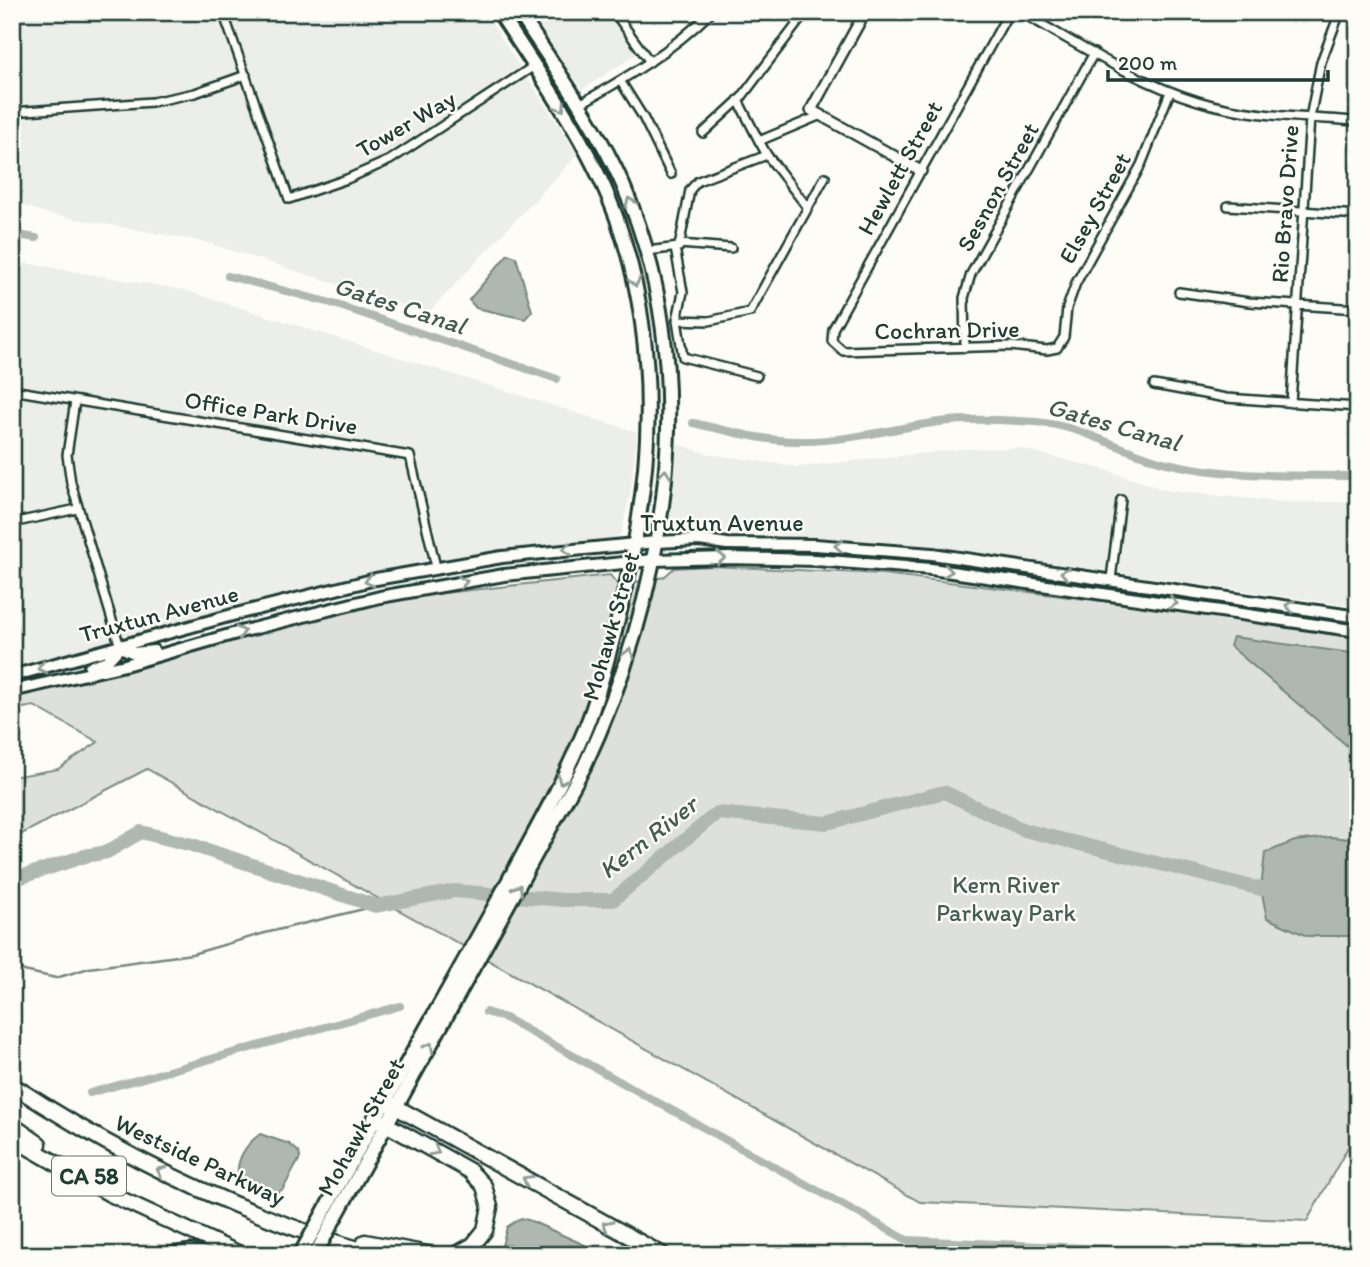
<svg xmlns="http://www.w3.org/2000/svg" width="1370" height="1267" viewBox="0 0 1370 1267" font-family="Itim,sans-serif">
<rect width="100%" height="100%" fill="#fdfcf7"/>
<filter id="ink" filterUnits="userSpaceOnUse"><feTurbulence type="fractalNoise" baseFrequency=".0143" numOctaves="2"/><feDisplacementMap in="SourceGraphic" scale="14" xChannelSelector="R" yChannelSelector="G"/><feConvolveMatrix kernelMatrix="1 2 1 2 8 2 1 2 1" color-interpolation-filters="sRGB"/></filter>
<g filter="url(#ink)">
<path fill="#eceee9" d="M 63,12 L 484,12 L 578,154 L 428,313 L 205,242 L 49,214 L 12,202 L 12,18 Z
M 530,12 L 611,12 L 638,53 L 582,90 Z
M 12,261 L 184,290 L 637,432 L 630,495 L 621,534 L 615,539 L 527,548 L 385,570 L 297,592 L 12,668 Z
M 677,444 L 709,454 L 798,467 L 963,449 L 1018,448 L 1105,470 L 1169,491 L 1282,502 L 1358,502 L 1358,607 L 930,546 L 775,534 L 675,531 L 668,523 Z"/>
<path fill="#dde0db" stroke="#7e8e88" stroke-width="2" d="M 711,566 L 883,574 L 1143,606 L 1358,638 L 1358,1129 L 1307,1221 L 920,1202 L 147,769 L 12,839 L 12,777 L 58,769 L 98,742 L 34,706 L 12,710 L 12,696 L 17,694 L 385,602 L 434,594 L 610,575 L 618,585 L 664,577 L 674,568 Z"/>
<path fill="#aeb8b1" stroke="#75877f" stroke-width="2" d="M 508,254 L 516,257 L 532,311 L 525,319 L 476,308 L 469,300 Z
M 1233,637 L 1351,653 L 1358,663 L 1358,755 L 1230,646 Z
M 1331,837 L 1358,840 L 1358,936 L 1307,936 L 1267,918 L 1261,889 L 1265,853 L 1295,841 Z
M 260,1134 L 289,1144 L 299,1152 L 300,1158 L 283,1189 L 273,1195 L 239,1181 C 234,1162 245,1145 260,1134 Z
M 521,1218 L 531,1221 L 607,1255 L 502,1255 L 500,1253 L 507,1227 Z"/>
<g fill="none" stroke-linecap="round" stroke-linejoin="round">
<path stroke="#75877f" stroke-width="2.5" d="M 12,962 L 24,971 L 56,978 L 89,968 L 192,954 L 265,933 L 376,906"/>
<path stroke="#aeb8b1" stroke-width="8" d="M 12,234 L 36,238
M 228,276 L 331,303 L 557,379
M 693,423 C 729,431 766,442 803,441 C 850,441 894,428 940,422 C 972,418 1004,420 1036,422 C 1083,426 1123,452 1167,463 C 1229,478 1294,475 1358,476
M 486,1012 L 505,1018 L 907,1240 L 1107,1249
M 90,1093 L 400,1006"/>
<path stroke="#aeb8b1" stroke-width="14" d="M 12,880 L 85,856 L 107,852 L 141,832 L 192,845 L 376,906 L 454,891 L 565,900 L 613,900 L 717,813 L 827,823 L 944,792 L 1024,830 L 1261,889 L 1280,889"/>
<g stroke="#1f3d34" stroke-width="12">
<path id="minor" d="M 223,12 L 289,199 L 347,179 L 390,160 L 534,66
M 614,12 L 650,62
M 1009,12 L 833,329 L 832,341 L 843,351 L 1010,346 L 1047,350 L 1057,348 L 1064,337 L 1067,308 L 1076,283 L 1141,165 L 1170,92
M 1020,12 C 1078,44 1135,82 1198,101 C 1250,117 1304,117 1358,121
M 621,82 L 643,117 L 671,174
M 738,100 L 759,141 L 821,115
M 578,105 C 626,78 672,51 711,12
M 12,112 L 152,102 L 195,93 L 246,75
M 703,133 L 741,98 L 806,12
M 759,141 L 767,155 L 808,208
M 1228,206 L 1358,215
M 679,244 L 731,248
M 675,248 L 683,292 L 677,320 L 683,357 L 757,376
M 647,251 L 679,247 L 690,190 L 698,181 L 767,155
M 1179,292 L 1249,302 L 1358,309
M 677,320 L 709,321 L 750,312 L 825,177
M 965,348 L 964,298 L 971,274 L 1094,53
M 1154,385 L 1226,398 L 1358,407
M 12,390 L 410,456 L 436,567
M 75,401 L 67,455 L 71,483 L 120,647
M 1291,403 L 1310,118 L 1321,62 L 1340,12
M 12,523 L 77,509
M 1111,579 L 1121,500"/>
</g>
<g stroke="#1f3d34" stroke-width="14">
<path id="tertiary" d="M 865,12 L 811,110 L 921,171"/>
</g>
<g stroke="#1f3d34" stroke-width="16">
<path id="secondary" d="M 120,647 L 134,653 L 154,651
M 90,667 L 107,661 L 120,647
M 12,676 L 236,614 L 376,579 L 502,557 L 656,542 L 699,540 L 727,544 L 815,545 L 932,554 L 1358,617
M 12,691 L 125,665 L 240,632 L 380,597 L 504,575 L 653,560 L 728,558 L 815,560 L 931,569 L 1358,631"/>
</g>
<g stroke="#1f3d34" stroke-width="18">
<path id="primary" d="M 319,1221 C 377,1114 438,1009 497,902 C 529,842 564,783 589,719 C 602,684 611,647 620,611 C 653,480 662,348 617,219 C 590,144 542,78 499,12
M 331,1225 L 584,767 C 667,589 704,371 623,185 C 596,124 555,68 519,12"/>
</g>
<g stroke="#1f3d34" stroke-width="19">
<path id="motorway" d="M 12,1085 C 125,1159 248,1218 378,1255
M 385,1101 L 663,1255
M 375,1118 L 470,1171 L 484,1186 L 490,1207 L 485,1230 L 473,1245 L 455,1255
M 12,1125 L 39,1144
M 12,1138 L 110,1194 L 242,1255
M 365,1242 L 433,1255
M 172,1255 L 191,1252 L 208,1255"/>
</g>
<use href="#minor" stroke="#fdfcf7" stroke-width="7"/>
<use href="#tertiary" stroke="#fdfcf7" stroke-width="9"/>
<use href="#secondary" stroke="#fdfcf7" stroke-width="10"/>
<use href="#primary" stroke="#fdfcf7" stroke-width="12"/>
<use href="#motorway" stroke="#fdfcf7" stroke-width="14"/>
<g stroke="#1f3d34" stroke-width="18" stroke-linecap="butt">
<path id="primary-bridge" d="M 300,1255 L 319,1221
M 315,1255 L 331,1225"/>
</g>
<use href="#primary-bridge" stroke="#fdfcf7" stroke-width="12"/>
</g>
<defs><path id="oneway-chevron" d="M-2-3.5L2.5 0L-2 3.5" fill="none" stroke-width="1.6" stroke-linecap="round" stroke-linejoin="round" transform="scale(1.75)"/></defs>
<g stroke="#8e9c96">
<use href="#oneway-chevron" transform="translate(561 107) rotate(58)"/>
<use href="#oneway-chevron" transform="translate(630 202) rotate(-112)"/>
<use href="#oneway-chevron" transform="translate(635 282) rotate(77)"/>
<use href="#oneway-chevron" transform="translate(665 474) rotate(-84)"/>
<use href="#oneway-chevron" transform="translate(839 546) rotate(-177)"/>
<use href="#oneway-chevron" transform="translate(567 549) rotate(174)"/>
<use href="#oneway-chevron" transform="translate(721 558) rotate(-1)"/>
<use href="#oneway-chevron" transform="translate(948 571) rotate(7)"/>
<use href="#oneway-chevron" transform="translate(1065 573) rotate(-172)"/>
<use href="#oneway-chevron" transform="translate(369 581) rotate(166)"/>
<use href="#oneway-chevron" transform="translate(463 582) rotate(-10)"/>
<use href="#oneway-chevron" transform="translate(1173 603) rotate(8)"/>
<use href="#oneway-chevron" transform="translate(1290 606) rotate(-171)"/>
<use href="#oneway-chevron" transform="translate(241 632) rotate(-14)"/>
<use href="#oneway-chevron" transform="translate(629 653) rotate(-75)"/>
<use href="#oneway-chevron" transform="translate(42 668) rotate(164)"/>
<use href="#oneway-chevron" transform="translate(562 780) rotate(116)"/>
<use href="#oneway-chevron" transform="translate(518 889) rotate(-61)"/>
<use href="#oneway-chevron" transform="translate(429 1047) rotate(-61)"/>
<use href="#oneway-chevron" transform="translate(435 1151) rotate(29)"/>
<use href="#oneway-chevron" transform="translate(161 1171) rotate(-154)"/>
<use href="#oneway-chevron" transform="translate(527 1180) rotate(-151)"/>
<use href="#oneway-chevron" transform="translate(607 1225) rotate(-151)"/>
</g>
</g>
<g text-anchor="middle" stroke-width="5" stroke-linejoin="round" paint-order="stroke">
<rect fill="#fdfcf7" stroke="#62766e" stroke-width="2" x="52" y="1156.5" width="74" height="39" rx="5"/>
<g font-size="23" font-weight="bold" fill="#1f3d34">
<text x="89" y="1184">CA 58</text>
</g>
<g font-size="24" fill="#1f3d34" stroke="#fdfcf7">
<text transform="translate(406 124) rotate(-30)" y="8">Tower Way</text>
<text transform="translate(900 168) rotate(-61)" y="8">Hewlett Street</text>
<text transform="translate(998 187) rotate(-61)" y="8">Sesnon Street</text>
<text transform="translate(1285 204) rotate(-86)" y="8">Rio Bravo Drive</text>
<text transform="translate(1095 208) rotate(-61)" y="8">Elsey Street</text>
<text transform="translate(947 330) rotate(-1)" y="8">Cochran Drive</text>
<text transform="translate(271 413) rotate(9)" y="8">Office Park Drive</text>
<text x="722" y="531">Truxtun Avenue</text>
<text transform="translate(159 614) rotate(-15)" y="8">Truxtun Avenue</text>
<text transform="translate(611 626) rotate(-74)" y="8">Mohawk Street</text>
<text transform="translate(361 1127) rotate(-61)" y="8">Mohawk Street</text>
<text transform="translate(200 1160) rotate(25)" y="8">Westside Parkway</text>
</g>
<g font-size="24" fill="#455e55" stroke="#fdfcf7">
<text x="1006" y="893">Kern River<tspan x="1006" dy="28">Parkway Park</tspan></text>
</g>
<g font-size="26" font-style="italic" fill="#435c53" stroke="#fdfcf7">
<text transform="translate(400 305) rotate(18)" y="9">Gates Canal</text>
<text transform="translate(1114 424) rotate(16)" y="9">Gates Canal</text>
<text transform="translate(648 837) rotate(-38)" y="9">Kern River</text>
</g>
</g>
<rect width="1370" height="1267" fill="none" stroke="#fdfcf7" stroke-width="42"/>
<rect x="21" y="21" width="1328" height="1225" fill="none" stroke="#1f3d34" stroke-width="2.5" filter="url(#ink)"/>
<path d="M1108 70v10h220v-10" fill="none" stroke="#1f3d34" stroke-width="3.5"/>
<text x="1118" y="70" font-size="21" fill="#1f3d34" stroke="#fdfcf7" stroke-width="5" paint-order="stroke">200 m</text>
</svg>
